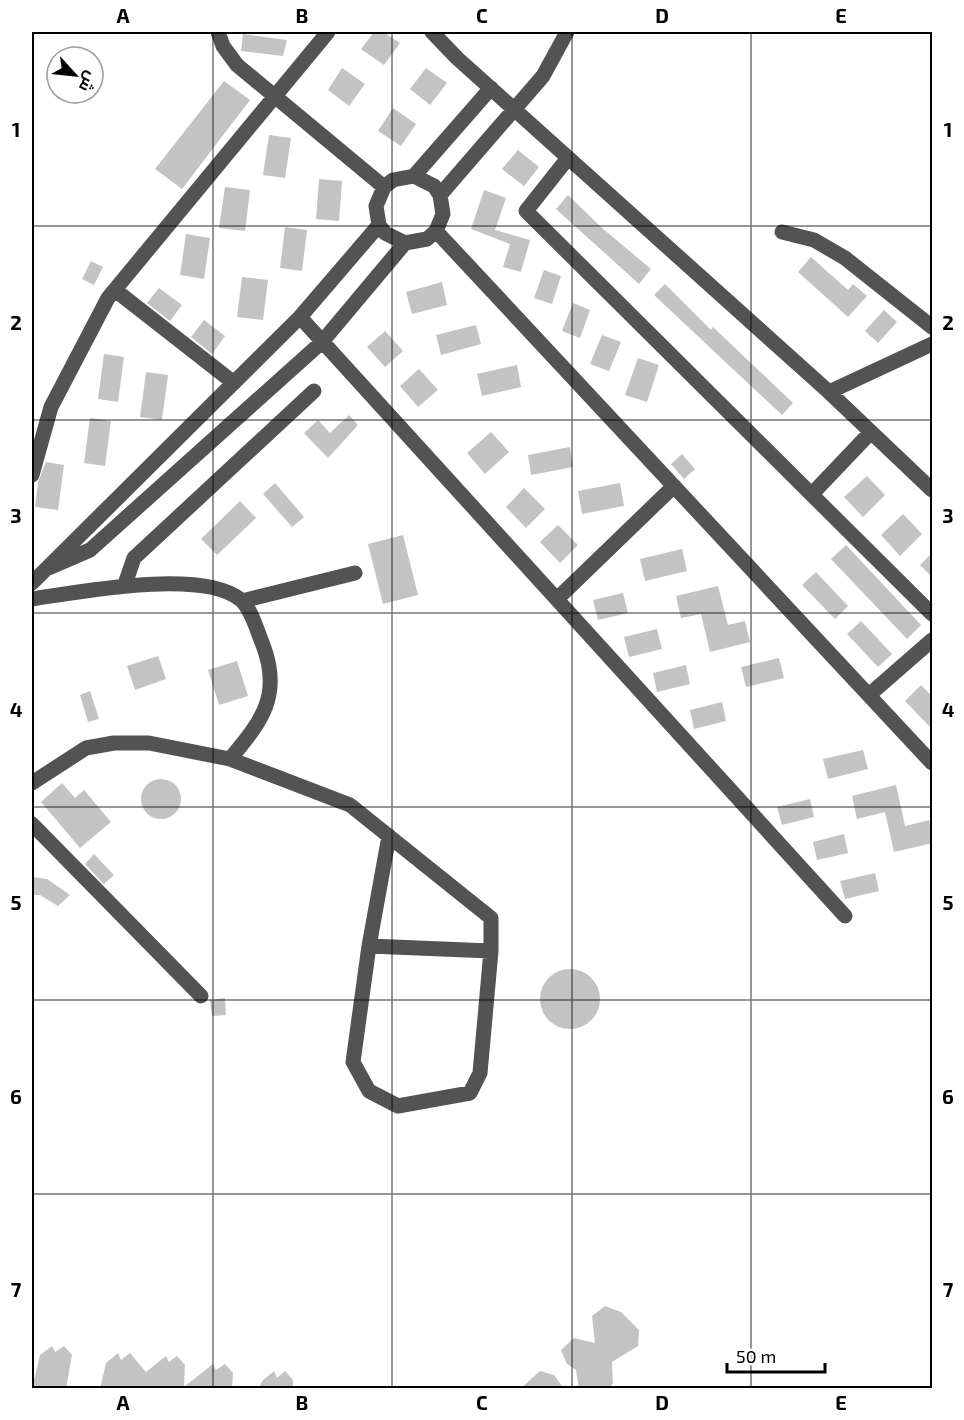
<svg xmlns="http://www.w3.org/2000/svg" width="964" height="1420" viewBox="0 0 964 1420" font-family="'Exo 2',Cairo,sans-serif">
<rect width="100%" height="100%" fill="#fff"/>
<path fill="#c3c3c3" d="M 374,32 L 383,32 L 400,43 L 384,65 L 361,49 Z
M 243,34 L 287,40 L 283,56 L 241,51 Z
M 342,68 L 365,84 L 349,106 L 328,90 Z
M 426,68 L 447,83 L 430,105 L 410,89 Z
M 224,81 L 250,100 L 182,189 L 155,169 Z
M 393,108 L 416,124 L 401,146 L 378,131 Z
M 269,135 L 291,138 L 285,178 L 263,175 Z
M 518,150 L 539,167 L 524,186 L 502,169 Z
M 319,179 L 342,181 L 339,221 L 316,219 Z
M 225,187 L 250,190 L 245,231 L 219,228 Z
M 484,190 L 506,198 L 495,230 L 530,240 L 521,272 L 503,267 L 510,244 L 471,229 Z
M 568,195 L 602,228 L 651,269 L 639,284 L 556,209 Z
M 285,227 L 307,230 L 302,271 L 280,268 Z
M 186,234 L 210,238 L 204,279 L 180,275 Z
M 811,257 L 848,290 L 853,284 L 867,296 L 848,317 L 798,272 Z
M 91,261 L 103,267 L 94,285 L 82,279 Z
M 544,270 L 561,276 L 552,304 L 534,298 Z
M 242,277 L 268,280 L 263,320 L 237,317 Z
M 442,282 L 447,305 L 412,314 L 406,292 Z
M 665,284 L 711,330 L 713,327 L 793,403 L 782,415 L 654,295 Z
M 159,288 L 182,305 L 170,321 L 147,303 Z
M 573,303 L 590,310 L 580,338 L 562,331 Z
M 884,310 L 897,322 L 878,343 L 865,331 Z
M 204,320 L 225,336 L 212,354 L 191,337 Z
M 476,325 L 481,344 L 441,355 L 436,335 Z
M 385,331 L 403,351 L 385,367 L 367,347 Z
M 602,335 L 621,342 L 609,371 L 590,364 Z
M 104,354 L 124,357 L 118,402 L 98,399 Z
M 638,358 L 659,365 L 647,402 L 625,395 Z
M 517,365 L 521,387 L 482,396 L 477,374 Z
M 419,369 L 438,390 L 418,407 L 400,386 Z
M 146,372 L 168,375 L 162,420 L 140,417 Z
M 349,415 L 358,425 L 328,458 L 304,433 L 318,420 L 330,433 Z
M 90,418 L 111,421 L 105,466 L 84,463 Z
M 491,432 L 509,452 L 485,474 L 467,453 Z
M 570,447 L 573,467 L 531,475 L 528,455 Z
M 682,454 L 695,469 L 684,479 L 671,464 Z
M 46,462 L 64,465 L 58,510 L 35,507 L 38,482 Z
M 867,476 L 885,495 L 863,517 L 844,497 Z
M 275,483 L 304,517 L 292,527 L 263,494 Z
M 620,483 L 624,506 L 582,514 L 578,491 Z
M 524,488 L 545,509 L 526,528 L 506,507 Z
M 240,501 L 256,518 L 217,555 L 201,539 Z
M 903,514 L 922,534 L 900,556 L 881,535 Z
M 558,525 L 578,545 L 560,563 L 540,542 Z
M 403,535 L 418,595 L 383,604 L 368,544 Z
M 846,545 L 921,625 L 907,639 L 831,559 Z
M 682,549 L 687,571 L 645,581 L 640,559 Z
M 933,552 L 933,578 L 920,565 Z
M 816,572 L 848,606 L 835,619 L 802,585 Z
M 718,586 L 728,625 L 745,621 L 750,642 L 710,652 L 701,614 L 681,618 L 676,596 Z
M 623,593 L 628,613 L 598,620 L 593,600 Z
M 861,621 L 892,654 L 878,667 L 847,634 Z
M 657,629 L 662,649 L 629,657 L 624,637 Z
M 158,656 L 166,679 L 135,690 L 127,666 Z
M 779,658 L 784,678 L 746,687 L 741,667 Z
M 237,661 L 248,696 L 219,705 L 208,670 Z
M 686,665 L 690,684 L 657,692 L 653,673 Z
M 921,685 L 933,697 L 933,730 L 905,701 Z
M 90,691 L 99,719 L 88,722 L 80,695 Z
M 722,702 L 726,721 L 694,729 L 690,710 Z
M 863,750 L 868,769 L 828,779 L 823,759 Z
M141 799a20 20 0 1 1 40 0a20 20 0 1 1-40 0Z
M 62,783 L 75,798 L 84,790 L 111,822 L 80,848 L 41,802 Z
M 896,785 L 905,826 L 929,820 L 933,843 L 894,852 L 885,812 L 857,819 L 852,796 Z
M 810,799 L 814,817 L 782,825 L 777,807 Z
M 844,834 L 848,853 L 817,860 L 813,842 Z
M 94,854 L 114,875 L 104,884 L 85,864 Z
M 875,873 L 879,891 L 845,899 L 840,881 Z
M 32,877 L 47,879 L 70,895 L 58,906 L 40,895 L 32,895 Z
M540 999a30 30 0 1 1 60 0a30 30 0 1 1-60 0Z
M 225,998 L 226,1015 L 212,1016 L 210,1000 Z
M 605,1306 L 621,1312 L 639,1330 L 638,1346 L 612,1362 L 613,1384 L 606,1389 L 579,1389 L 576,1370 L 567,1364 L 561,1350 L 574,1338 L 595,1343 L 592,1316 Z
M 52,1346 L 55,1352 L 64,1346 L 72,1355 L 66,1389 L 32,1389 L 40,1355 Z
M 118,1353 L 121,1360 L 130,1353 L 146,1372 L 166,1356 L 169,1362 L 177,1356 L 185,1365 L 184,1387 L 213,1364 L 216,1370 L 225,1364 L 233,1373 L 232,1389 L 100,1389 L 106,1363 Z
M 274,1371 L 277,1378 L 285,1371 L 293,1380 L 293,1389 L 259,1389 L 262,1381 Z
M 540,1371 L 554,1375 L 564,1389 L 520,1389 Z"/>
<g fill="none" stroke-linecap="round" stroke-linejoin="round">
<path stroke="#535353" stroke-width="15" d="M 218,32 L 223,46 L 237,65 L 384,187
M 432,32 L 457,58 L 829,392 L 932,490
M 568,158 L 526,211 L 932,614
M 414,176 L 491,88
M 440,195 L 543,76 L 567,32
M 436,231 L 932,763
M 782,232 L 814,240 L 845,258 L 932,327
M 115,290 L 234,383
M 300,317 L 845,916
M 829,392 L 932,344
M 32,475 L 51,407 L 108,298 L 328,32
M 812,494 L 871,432
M 46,569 L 90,550 L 322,342 L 405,243 L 427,239 L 436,231 L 443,214 L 440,195 L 434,186 L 414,176 L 393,180 L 384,187 L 376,206 L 379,225 L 385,233 L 405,243
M 32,583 L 300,317 L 379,225
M 125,584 L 134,558 L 314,391
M 32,599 C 79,592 203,568 241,600 C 252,610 257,631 263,645 C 282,695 262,721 230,759
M 557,599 L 674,486
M 242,601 L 355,573
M 869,695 L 932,640
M 32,783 L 86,748 L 114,743 L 149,743 L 230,759 L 350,805 L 491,918 L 491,951 L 480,1073 L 470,1093 L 398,1106 L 369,1091 L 353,1062 L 369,946 L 389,836
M 32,824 L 201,996
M 369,946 L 491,951"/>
</g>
<path fill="none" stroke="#000" stroke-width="1.5" stroke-opacity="0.55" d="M 213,32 L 213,1388M 392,32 L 392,1388M 572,32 L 572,1388M 751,32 L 751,1388M 32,226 L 932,226M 32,420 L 932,420M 32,613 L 932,613M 32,807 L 932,807M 32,1000 L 932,1000M 32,1194 L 932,1194"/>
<rect width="964" height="1420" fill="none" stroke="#ffffff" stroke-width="66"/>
<g transform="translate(75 75) rotate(117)"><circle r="28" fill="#ffffff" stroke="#999999" stroke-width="1.5"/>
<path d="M0-4.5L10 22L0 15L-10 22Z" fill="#000000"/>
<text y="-9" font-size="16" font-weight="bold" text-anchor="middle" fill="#000000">ش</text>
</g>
<path d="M727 1363v9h98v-9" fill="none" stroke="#000000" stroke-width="3"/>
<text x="736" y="1363" font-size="18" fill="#000000" stroke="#ffffff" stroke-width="4.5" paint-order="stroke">50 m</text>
<rect x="33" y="33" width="898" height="1354" fill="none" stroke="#000" stroke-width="2"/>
<g font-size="20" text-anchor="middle" font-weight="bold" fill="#000">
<text x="123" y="23">A</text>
<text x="302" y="23">B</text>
<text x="482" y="23">C</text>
<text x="662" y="23">D</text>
<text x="841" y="23">E</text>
<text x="16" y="137">1</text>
<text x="948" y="137">1</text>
<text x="16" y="330">2</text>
<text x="948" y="330">2</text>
<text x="16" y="523">3</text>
<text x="948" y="523">3</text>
<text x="16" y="717">4</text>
<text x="948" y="717">4</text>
<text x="16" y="910">5</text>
<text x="948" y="910">5</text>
<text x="16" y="1104">6</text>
<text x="948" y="1104">6</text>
<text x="16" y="1297">7</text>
<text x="948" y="1297">7</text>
<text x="123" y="1410">A</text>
<text x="302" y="1410">B</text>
<text x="482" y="1410">C</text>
<text x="662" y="1410">D</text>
<text x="841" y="1410">E</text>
</g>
</svg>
